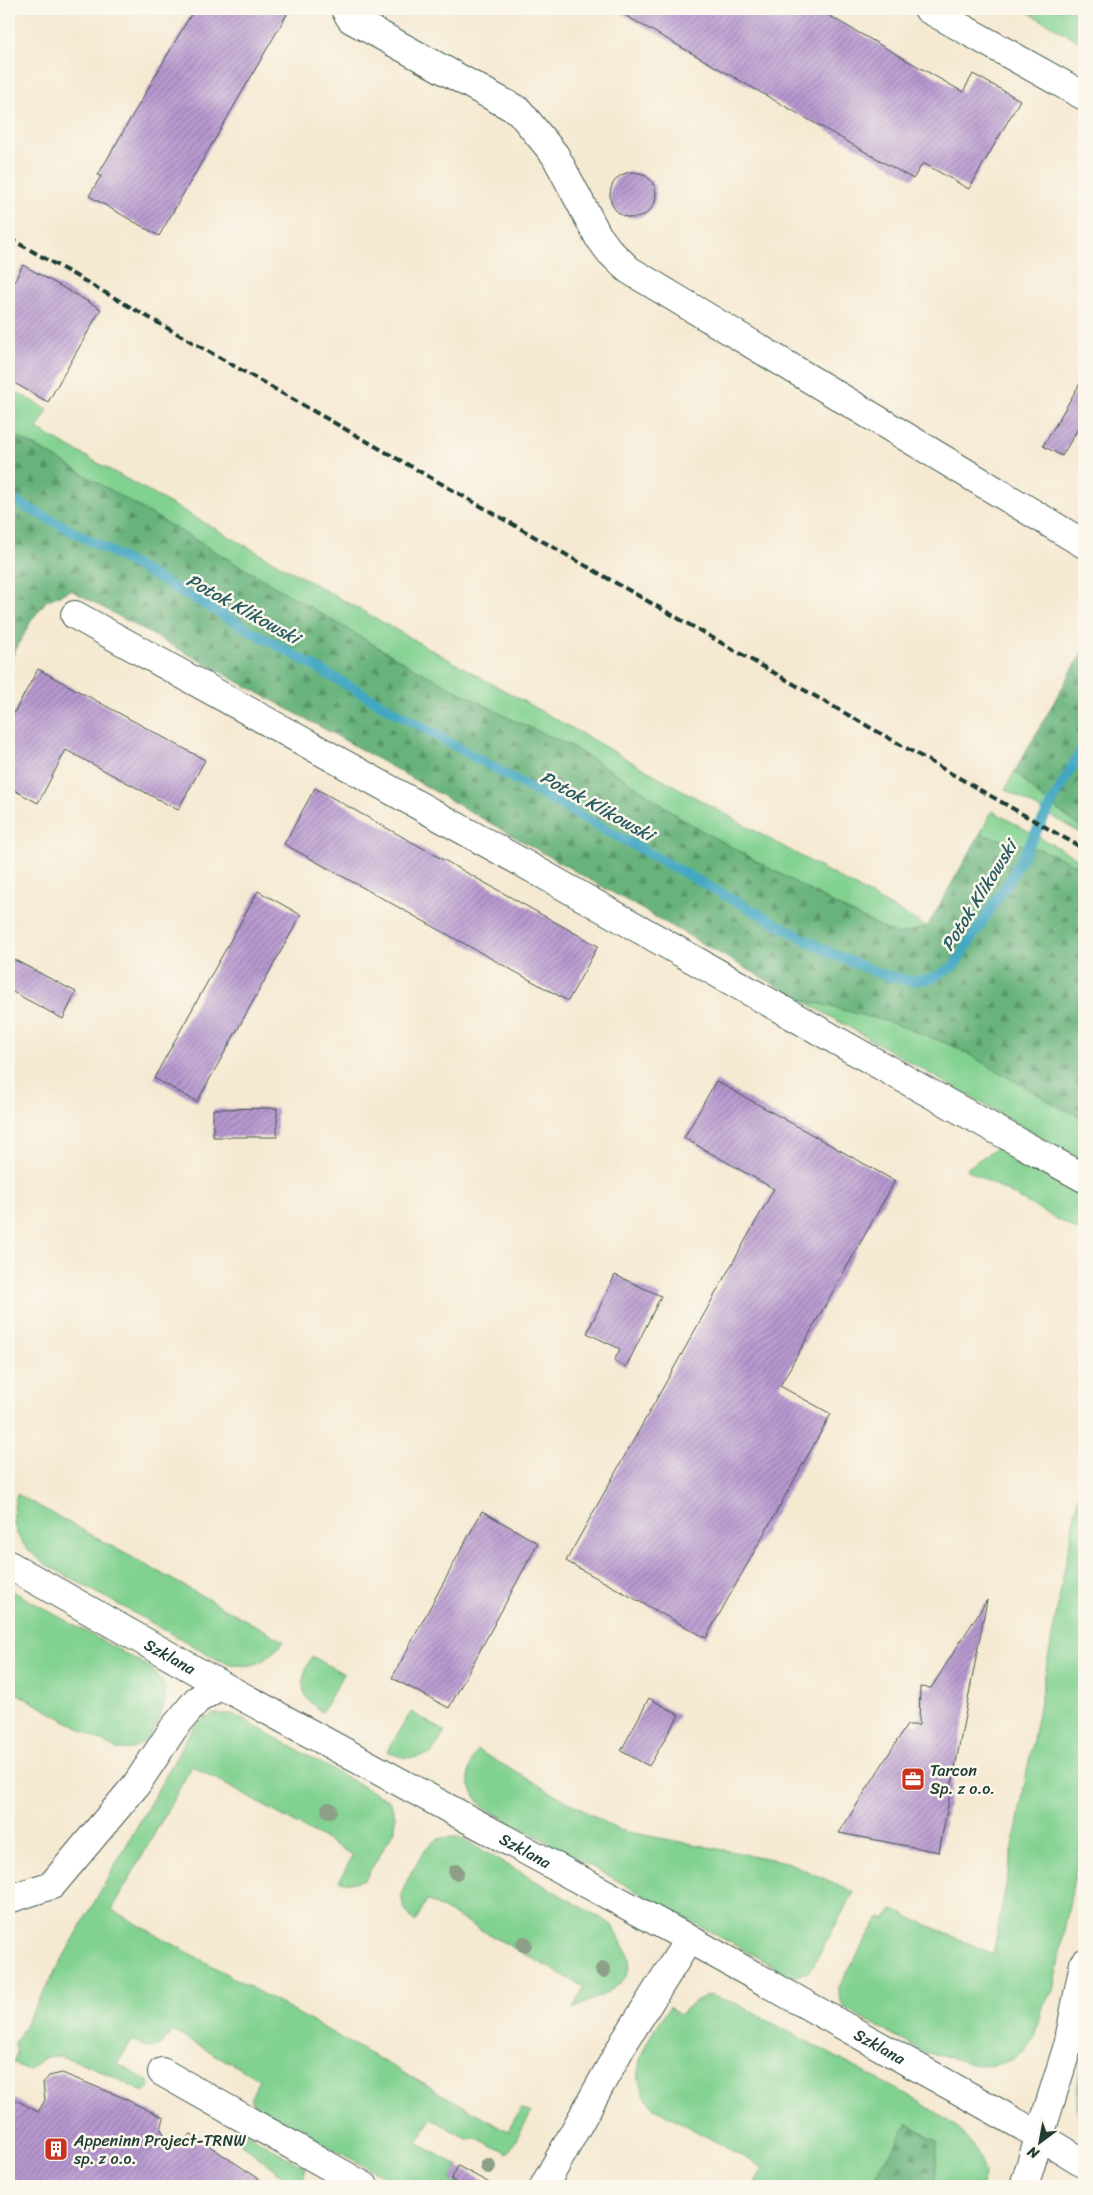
<svg xmlns="http://www.w3.org/2000/svg" width="1093" height="2195" viewBox="0 0 1093 2195" font-family="Sriracha,sans-serif">
<defs>
<pattern id="forest-firs" width="22" height="20" patternUnits="userSpaceOnUse" patternTransform="scale(1.25)"><rect width="22" height="20" fill="#68b37b"/><path d="M5 1l3.5 6h-7zM16 11l3.5 6h-7z" fill="#559366"/></pattern>
<pattern id="building-hatch" width="6" height="6" patternUnits="userSpaceOnUse" patternTransform="scale(1.25)"><rect width="6" height="6" fill="#b798d0"/><path d="M-1 1l2-2M0 6l6-6M5 7l2-2" fill="none" stroke="#947daa"/></pattern>
</defs>
<rect width="100%" height="100%" fill="#fbf7ec"/>
<filter id="ink" filterUnits="userSpaceOnUse"><feTurbulence type="fractalNoise" baseFrequency=".02" numOctaves="2"/><feDisplacementMap in="SourceGraphic" scale="10" xChannelSelector="R" yChannelSelector="G"/><feConvolveMatrix kernelMatrix="1 2 1 2 8 2 1 2 1" color-interpolation-filters="sRGB"/></filter>
<filter id="wash" filterUnits="userSpaceOnUse"><feTurbulence type="fractalNoise" baseFrequency=".0096" numOctaves="4" result="noise"/><feDisplacementMap in="SourceGraphic" scale="20" xChannelSelector="R" yChannelSelector="G"/><feGaussianBlur stdDeviation="1.12" result="paint"/><feColorMatrix in="noise" values="0 0 0 0 0 0 0 0 0 0 0 0 0 0 0 0 0 1.4 0 .05"/><feComposite in="paint" operator="in"/></filter>
<g filter="url(#wash)">
<rect width="100%" height="100%" fill="#f5e9d2"/>
<path fill="#81d191" stroke="#508762" d="M 1022,9 L 1084,9 L 1084,44 Z
M 9,388 L 48,410 L 37,429 L 927,927 L 898,935 L 845,910 L 688,823 L 631,783 L 569,745 L 513,720 L 410,666 L 42,450 L 9,433 Z
M 1015,771 L 1041,798 L 1084,829 L 1084,835 L 1005,789 Z
M 992,811 L 1084,862 L 1084,869 L 1045,851 L 980,834 Z
M 800,999 C 852,1012 908,1023 957,1048 C 1000,1069 1040,1098 1084,1118 L 1084,1162 Z
M 997,1147 L 1084,1197 L 1084,1234 L 966,1169 Z
M 1084,1465 L 1084,1825 L 1053,1991 L 1042,2007 L 1035,2034 L 1027,2049 L 1013,2059 L 992,2066 L 970,2064 L 943,2055 L 925,2053 L 845,2008 L 839,1997 L 839,1986 L 879,1917 L 885,1920 L 893,1910 L 993,1954 Z
M 17,1494 L 284,1641 C 263,1666 250,1671 219,1660 L 47,1565 C 19,1545 7,1529 17,1494 Z
M 9,1589 L 151,1668 C 155,1673 160,1678 163,1684 C 172,1701 151,1745 132,1749 C 127,1750 121,1749 116,1749 L 9,1689 Z
M 312,1656 L 344,1674 L 322,1712 C 298,1695 299,1681 312,1656 Z
M 411,1712 L 445,1732 L 432,1753 C 414,1759 404,1760 387,1751 Z
M 213,1714 L 233,1714 L 389,1801 L 395,1815 L 395,1830 L 365,1879 L 351,1883 L 339,1881 L 353,1855 L 192,1766 L 112,1910 L 508,2131 L 521,2108 L 531,2113 L 508,2154 L 477,2138 L 467,2139 L 431,2118 L 417,2143 L 458,2166 L 451,2180 L 463,2186 L 401,2186 L 264,2111 L 254,2104 L 251,2098 L 259,2079 L 173,2031 C 158,2051 155,2052 132,2040 L 118,2063 L 149,2082 L 150,2087 L 146,2091 L 141,2091 C 121,2081 75,2056 54,2056 C 43,2056 36,2063 29,2071 L 13,2062 L 17,2053 L 15,2043 L 188,1736 L 198,1722 Z
M 477,1750 L 618,1830 L 787,1862 L 854,1892 L 810,1971 L 793,1977 L 483,1807 C 466,1786 464,1775 477,1750 Z
M 459,1837 L 613,1925 C 616,1939 623,1941 627,1952 C 641,1985 595,1997 573,2009 L 584,1987 L 427,1900 L 415,1922 C 395,1901 401,1891 413,1869 C 418,1861 425,1849 432,1843 C 439,1837 450,1837 459,1837 Z
M 709,1995 L 735,2003 L 920,2102 L 958,2128 L 976,2149 L 984,2173 L 983,2186 L 935,2186 L 937,2141 L 908,2124 L 870,2186 L 753,2186 L 763,2168 L 653,2107 C 621,2069 649,2040 670,2006 L 680,2015 L 695,2001 Z
M 1084,2044 L 1084,2138 C 1071,2107 1079,2075 1084,2044 Z
M 243,2131 L 305,2168 L 305,2174 L 302,2179 L 291,2182 L 236,2140 L 238,2132 Z"/>
<path fill="url(#forest-firs)" stroke="#447858" d="M 9,433 L 42,450 L 410,666 L 513,720 L 569,745 L 631,783 L 688,823 L 845,910 L 898,935 L 927,927 L 980,834 L 1045,851 L 1084,869 L 1084,1118 L 1061,1108 L 956,1047 L 889,1022 L 800,999 L 339,737 L 71,590 L 46,601 L 31,621 L 9,663 Z
M 1084,649 L 1084,829 L 1041,798 L 1015,771 Z
M 908,2124 L 937,2141 L 935,2186 L 870,2186 Z"/>
<g fill="none" stroke-linecap="round" stroke-linejoin="round">
<path stroke="#43a7c3" stroke-width="10" d="M 9,498 L 108,550 L 528,787 L 830,953 L 884,975 L 911,981 L 931,979 L 954,966 L 1012,876 L 1084,745"/>
</g>
<g id="blocks">
<path fill="url(#building-hatch)" d="M 194,9 L 290,9 L 159,236 L 89,196 L 101,176 L 98,175 Z
M 614,9 L 817,9 L 963,92 L 973,74 L 1020,100 L 969,189 L 923,163 L 913,179 Z
M610 195a23 23 0 1 1 46 0a23 23 0 1 1-46 0Z
M 23,265 L 101,309 L 48,402 L 9,380 L 9,291 Z
M 1082,380 L 1084,382 L 1084,418 L 1062,456 L 1043,446 Z
M 38,669 L 205,760 L 178,810 L 66,750 L 38,803 L 10,788 L 9,791 L 9,722 Z
M 315,788 L 598,946 L 568,1001 L 284,844 Z
M 258,891 L 301,915 L 197,1102 L 154,1078 Z
M 9,957 L 76,992 L 63,1019 L 9,990 Z
M 716,1081 L 895,1181 L 780,1386 L 831,1414 L 706,1638 L 566,1561 L 774,1189 L 684,1138 Z
M 277,1108 L 277,1137 L 213,1137 L 213,1109 Z
M 615,1275 L 661,1296 L 626,1367 L 614,1361 L 620,1349 L 587,1333 Z
M 482,1511 L 538,1543 L 449,1708 L 392,1678 Z
M 987,1600 L 939,1852 L 839,1833 L 907,1725 L 919,1725 L 920,1687 L 931,1688 Z
M 649,1698 L 679,1715 L 649,1766 L 621,1751 Z
M 62,2073 L 119,2096 L 162,2117 L 164,2118 L 161,2129 L 166,2139 L 180,2143 L 191,2134 L 270,2186 L 9,2186 L 9,2096 L 38,2112 L 45,2100 L 43,2083 L 49,2076 Z
M 458,2166 L 495,2186 L 463,2186 L 451,2180 Z"/>
</g>
</g>
<g filter="url(#ink)">
<use href="#blocks" fill-opacity="0" stroke="#3f574c" stroke-width="1"/>
<g fill="none" stroke-linecap="round" stroke-linejoin="round">
<g stroke="#3f574c" stroke-width="30">
<g id="minor">
<path d="M 345,9 L 351,19 L 519,111 L 555,155 L 598,236 L 610,252 L 629,270 L 1084,544"/>
<path d="M 928,9 L 1084,96"/>
<path d="M 75,615 L 537,871 L 924,1090 L 1084,1178"/>
<path id="s1" d="M 9,1565 L 221,1685 L 689,1939 L 1040,2136 L 1084,2163"/>
<path d="M 9,1899 L 52,1885 L 136,1785 L 173,1729 L 197,1700 L 221,1685"/>
<path d="M 162,2072 L 364,2186"/>
<path d="M 544,2186 L 623,2044 L 689,1939"/>
</g>
</g>
<g stroke="#3f574c" stroke-width="30">
<path id="major" d="M 1024,2186 L 1068,2045 L 1084,1963"/>
</g>
<use href="#minor" stroke="#fff" stroke-width="28"/>
<use href="#major" stroke="#fff" stroke-width="28"/>
<path stroke="#1f3d34" stroke-width="4" stroke-dasharray="8 4" stroke-linecap="butt" d="M 9,238 L 1084,849"/>
</g>
<g fill="#8d9f88">
<circle cx="329" cy="1810" r="8"/>
<circle cx="456" cy="1872" r="8"/>
<circle cx="524" cy="1944" r="8"/>
<circle cx="603" cy="1970" r="8"/>
<circle cx="488" cy="2166" r="8"/>
</g>
</g>
<defs>
<g id="office-square" transform="scale(1.25)"><rect x="-9" y="-9" width="18" height="18" rx="4" fill="#c8321e" stroke="#fbf7ec"/><path d="M-6-3h4V-5.5h4V-3h4V5H-6ZM-1-4.5V-3h2v-1.5ZM-6 0V1H6V0Z" fill="#fff"/></g>
<g id="building-square" transform="scale(1.25)"><rect x="-9" y="-9" width="18" height="18" rx="4" fill="#c8321e" stroke="#fbf7ec"/><path d="M-4-6H4V6H1V3H-1V6H-4ZM-2.5-4.3h1.7v1.8h-1.7ZM.8-4.3h1.7v1.8H.8ZM-2.5-1h1.7V.8h-1.7ZM.8-1h1.7V.8H.8Z" fill="#fff"/></g>
</defs>
<g fill-rule="evenodd">
<use href="#office-square" x="913" y="1779"/>
<use href="#building-square" x="56" y="2149"/>
</g>
<g text-anchor="middle" stroke-width="5" stroke-linejoin="round" paint-order="stroke">
<g font-size="16" fill="#1f3d34" stroke="#fbf7ec">
<text dy="6" stroke="none"><textPath href="#s1" startOffset="185">Szklana</textPath></text>
<text dy="6" stroke="none"><textPath href="#s1" startOffset="590">Szklana</textPath></text>
<text dy="6" stroke="none"><textPath href="#s1" startOffset="995">Szklana</textPath></text>
</g>
<g font-size="16" fill="#1f3d34" stroke="#fbf7ec" text-anchor="start">
<text x="930" y="1776">Tarcon<tspan x="930" dy="18">Sp. z o.o.</tspan></text>
<text x="74" y="2146">Appeninn Project-TRNW<tspan x="74" dy="18">sp. z o.o.</tspan></text>
</g>
<g font-size="18" font-style="italic" fill="#2a5d5f" stroke="#fbf7ec">
<text transform="translate(243 609) rotate(29)" y="6">Potok Klikowski</text>
<text transform="translate(597 806) rotate(29)" y="6">Potok Klikowski</text>
<text transform="translate(979 896) rotate(-58)" y="6">Potok Klikowski</text>
</g>
</g>
<rect width="1093" height="2195" fill="none" stroke="#fbf7ec" stroke-width="30"/>
<g transform="translate(1040 2142) rotate(212)" stroke="#fbf7ec" stroke-width="4" paint-order="stroke">
<path d="M0-4L9 19L0 12L-9 19Z" fill="#1f3d34"/>
<text y="-8" font-size="14" font-weight="bold" text-anchor="middle" fill="#1f3d34">N</text>
</g>
</svg>
